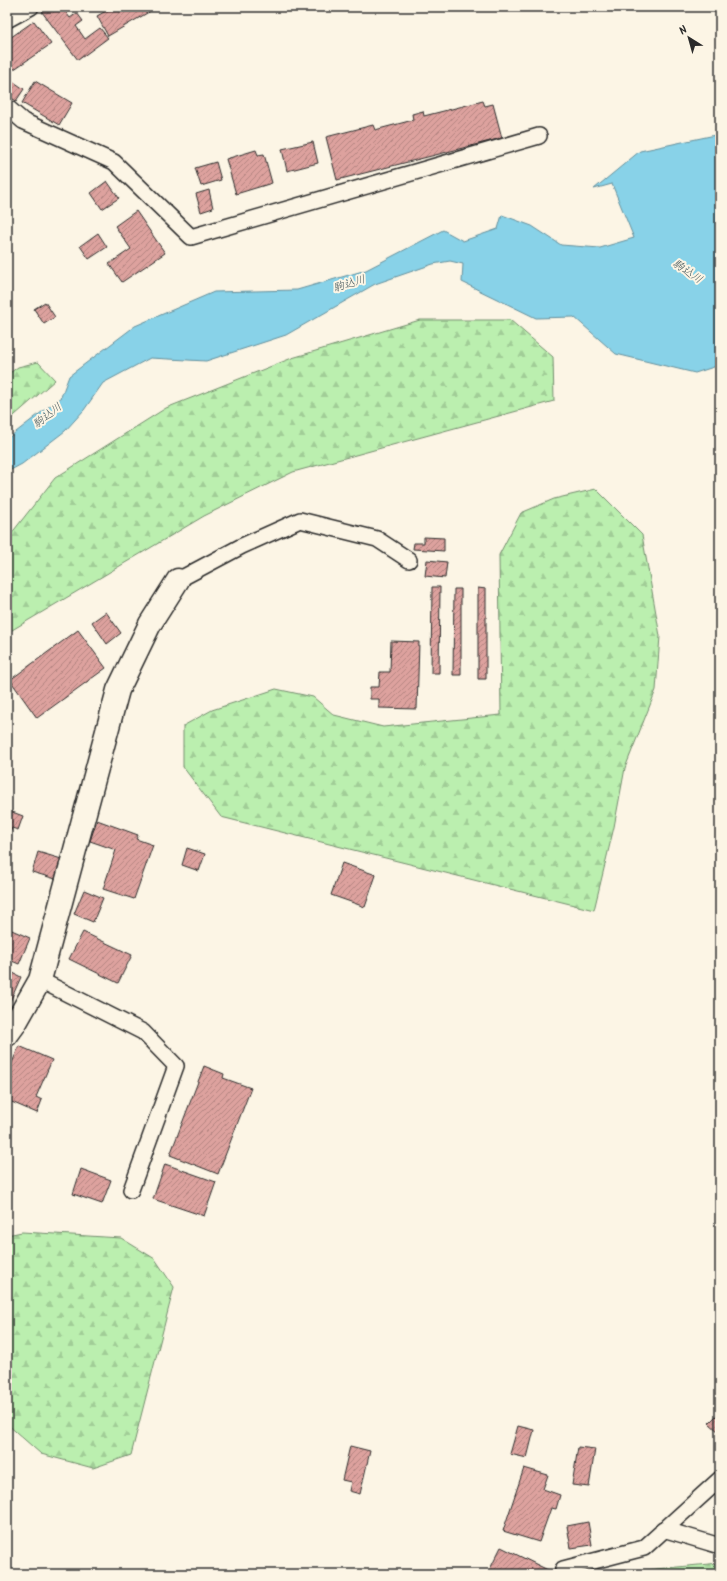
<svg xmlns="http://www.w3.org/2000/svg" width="727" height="1581" viewBox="0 0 727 1581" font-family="Kalam,'Klee One',sans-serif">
<defs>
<pattern id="forest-firs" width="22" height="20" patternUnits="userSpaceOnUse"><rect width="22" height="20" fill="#bbefaf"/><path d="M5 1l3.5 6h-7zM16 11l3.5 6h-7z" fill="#a1cd97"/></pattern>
<pattern id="building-hatch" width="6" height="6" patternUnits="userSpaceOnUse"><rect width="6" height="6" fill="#dda29e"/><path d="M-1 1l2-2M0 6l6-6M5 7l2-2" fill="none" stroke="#b38481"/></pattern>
</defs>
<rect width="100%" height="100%" fill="#fcf5e5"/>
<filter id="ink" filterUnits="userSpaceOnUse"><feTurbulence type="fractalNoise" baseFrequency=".025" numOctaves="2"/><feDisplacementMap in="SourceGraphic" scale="8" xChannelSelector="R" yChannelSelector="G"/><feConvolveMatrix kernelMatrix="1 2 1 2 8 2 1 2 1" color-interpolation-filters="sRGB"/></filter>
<g filter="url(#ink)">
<path fill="url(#forest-firs)" stroke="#738d6d" d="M 420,320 L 510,320 L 553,357 L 554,401 L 293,472 L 204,516 L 7,633 L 7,539 L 55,478 L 166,408 L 292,358 Z
M 38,362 L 55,380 L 7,422 L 7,375 L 18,367 Z
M 596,489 L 642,535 L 660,636 L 656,690 L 625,768 L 614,827 L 594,910 L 221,817 L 183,767 L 183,726 L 212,710 L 276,689 L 313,697 L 334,715 L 383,727 L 501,715 L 499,555 L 521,513 L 554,499 Z
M 22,1232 L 121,1238 L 155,1259 L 174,1287 L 131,1455 L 93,1468 L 41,1454 L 7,1424 L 10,1382 L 7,1374 L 7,1235 Z
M 720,1563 L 720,1574 L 638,1574 L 645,1570 Z"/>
<path fill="#88d2e8" stroke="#638f9c" d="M 720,134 L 720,365 L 695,373 L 616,354 L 574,317 L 536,318 L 462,282 L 463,264 L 450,261 L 433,264 L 375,284 L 286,335 L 206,361 L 150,358 L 103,383 L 84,410 L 65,431 L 22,464 L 7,472 L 7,439 L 61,397 L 69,376 L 135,326 L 214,292 L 297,290 L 366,270 L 443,230 L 463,241 L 498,229 L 502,215 L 532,226 L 561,245 L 600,248 L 634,238 L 612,184 L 594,189 L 640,151 Z"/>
<path fill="url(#building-hatch)" stroke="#2b2b2b" d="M 49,7 L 62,7 L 70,18 L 77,13 L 83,21 L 76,26 L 85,39 L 100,28 L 108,38 L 78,60 L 42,12 Z
M 113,7 L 152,7 L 154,9 L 108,36 L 97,16 Z
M 34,21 L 51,44 L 7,74 L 7,40 Z
M 11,80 L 24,89 L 16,101 L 7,95 L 7,86 Z
M 35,81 L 72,103 L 59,125 L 22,103 Z
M 483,101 L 485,106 L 493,104 L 502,138 L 337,180 L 326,137 L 373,125 L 375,130 L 413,120 L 412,114 L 423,111 L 424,116 Z
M 313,142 L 318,163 L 287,171 L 282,149 Z
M 256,150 L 258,155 L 264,154 L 272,183 L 236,194 L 226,159 Z
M 216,162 L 221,180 L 201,186 L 195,168 Z
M 107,181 L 119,198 L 102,209 L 91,193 Z
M 209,190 L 213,208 L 201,212 L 196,194 Z
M 136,211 L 165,253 L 122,282 L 109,264 L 131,249 L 115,226 Z
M 98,233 L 107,247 L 89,259 L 80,246 Z
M 45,302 L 55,317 L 44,324 L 34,309 Z
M 424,537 L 444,538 L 444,551 L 413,549 L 414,543 L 424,543 Z
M 427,560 L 447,562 L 445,578 L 425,576 Z
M 432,587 L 440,587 L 439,673 L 431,673 Z
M 478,588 L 486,589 L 486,679 L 478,679 Z
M 454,589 L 461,589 L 461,675 L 453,675 Z
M 106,612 L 121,633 L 107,644 L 92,622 Z
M 78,630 L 106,668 L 37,718 L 10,680 Z
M 391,641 L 419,642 L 417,709 L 379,708 L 379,699 L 370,699 L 370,687 L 379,687 L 380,672 L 390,672 Z
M 7,810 L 23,816 L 18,830 L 12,828 L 9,835 L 7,835 Z
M 97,820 L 138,835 L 136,839 L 153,845 L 134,899 L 103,889 L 116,850 L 90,841 Z
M 187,848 L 205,854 L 199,871 L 182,865 Z
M 38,852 L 65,860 L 59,880 L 32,872 Z
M 342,863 L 376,875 L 365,907 L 331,895 Z
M 84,890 L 103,898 L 93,922 L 74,914 Z
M 7,928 L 30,938 L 19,964 L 7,959 Z
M 83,932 L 132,955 L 118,983 L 69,959 Z
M 7,970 L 21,977 L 8,1006 L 7,1005 Z
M 19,1046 L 52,1060 L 36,1097 L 42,1100 L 37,1113 L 7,1100 L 7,1075 Z
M 204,1066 L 224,1074 L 223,1078 L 251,1088 L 218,1174 L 170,1155 Z
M 165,1164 L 216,1182 L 204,1216 L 153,1199 Z
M 81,1169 L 111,1180 L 102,1204 L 73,1194 Z
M 720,1412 L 720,1433 L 709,1423 Z
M 518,1426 L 534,1430 L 527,1458 L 510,1454 Z
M 350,1446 L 370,1451 L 360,1494 L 349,1491 L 351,1482 L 342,1480 Z
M 578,1447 L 595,1449 L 589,1487 L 572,1485 Z
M 524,1468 L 548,1475 L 543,1489 L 560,1495 L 556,1509 L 551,1508 L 539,1542 L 503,1531 Z
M 588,1522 L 592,1545 L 571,1548 L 567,1526 Z
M 501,1547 L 552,1572 L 551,1574 L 501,1574 L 490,1569 Z"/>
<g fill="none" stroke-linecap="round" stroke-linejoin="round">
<g stroke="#2b2b2b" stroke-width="18">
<path id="lane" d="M 7,20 L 31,7
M 7,107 L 23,121 L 114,162 L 191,237 L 539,136
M 178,580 L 242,546 L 300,520 L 377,539 L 409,560
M 40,980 L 143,1032 L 176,1066 L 131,1190
M 663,1529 L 720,1546
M 563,1569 L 644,1548 L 720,1479"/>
</g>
<g stroke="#2b2b2b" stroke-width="25">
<path id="street" d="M 7,1035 L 15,1024 L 40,980 L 118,690 L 150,624 L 178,580"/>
</g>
<use href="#lane" stroke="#fcf5e5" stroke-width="15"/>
<use href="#street" stroke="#fcf5e5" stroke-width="22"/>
</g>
</g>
<g text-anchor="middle" stroke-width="4" stroke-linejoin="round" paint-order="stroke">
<g font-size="11" font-style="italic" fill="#42555a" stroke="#fcf5e5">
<text transform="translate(688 271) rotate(34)" y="4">駒込川</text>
<text transform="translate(349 283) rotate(-17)" y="4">駒込川</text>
<text transform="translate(47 415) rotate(-38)" y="4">駒込川</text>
</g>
</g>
<rect width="727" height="1581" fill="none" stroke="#fcf5e5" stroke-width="24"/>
<rect x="12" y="12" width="703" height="1557" fill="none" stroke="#2b2b2b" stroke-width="1.5" filter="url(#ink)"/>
<g transform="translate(689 38) rotate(323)" stroke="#fcf5e5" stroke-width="3" paint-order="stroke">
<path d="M0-3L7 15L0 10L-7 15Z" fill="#2b2b2b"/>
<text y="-6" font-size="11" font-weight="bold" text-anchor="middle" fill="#2b2b2b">N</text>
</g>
</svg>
